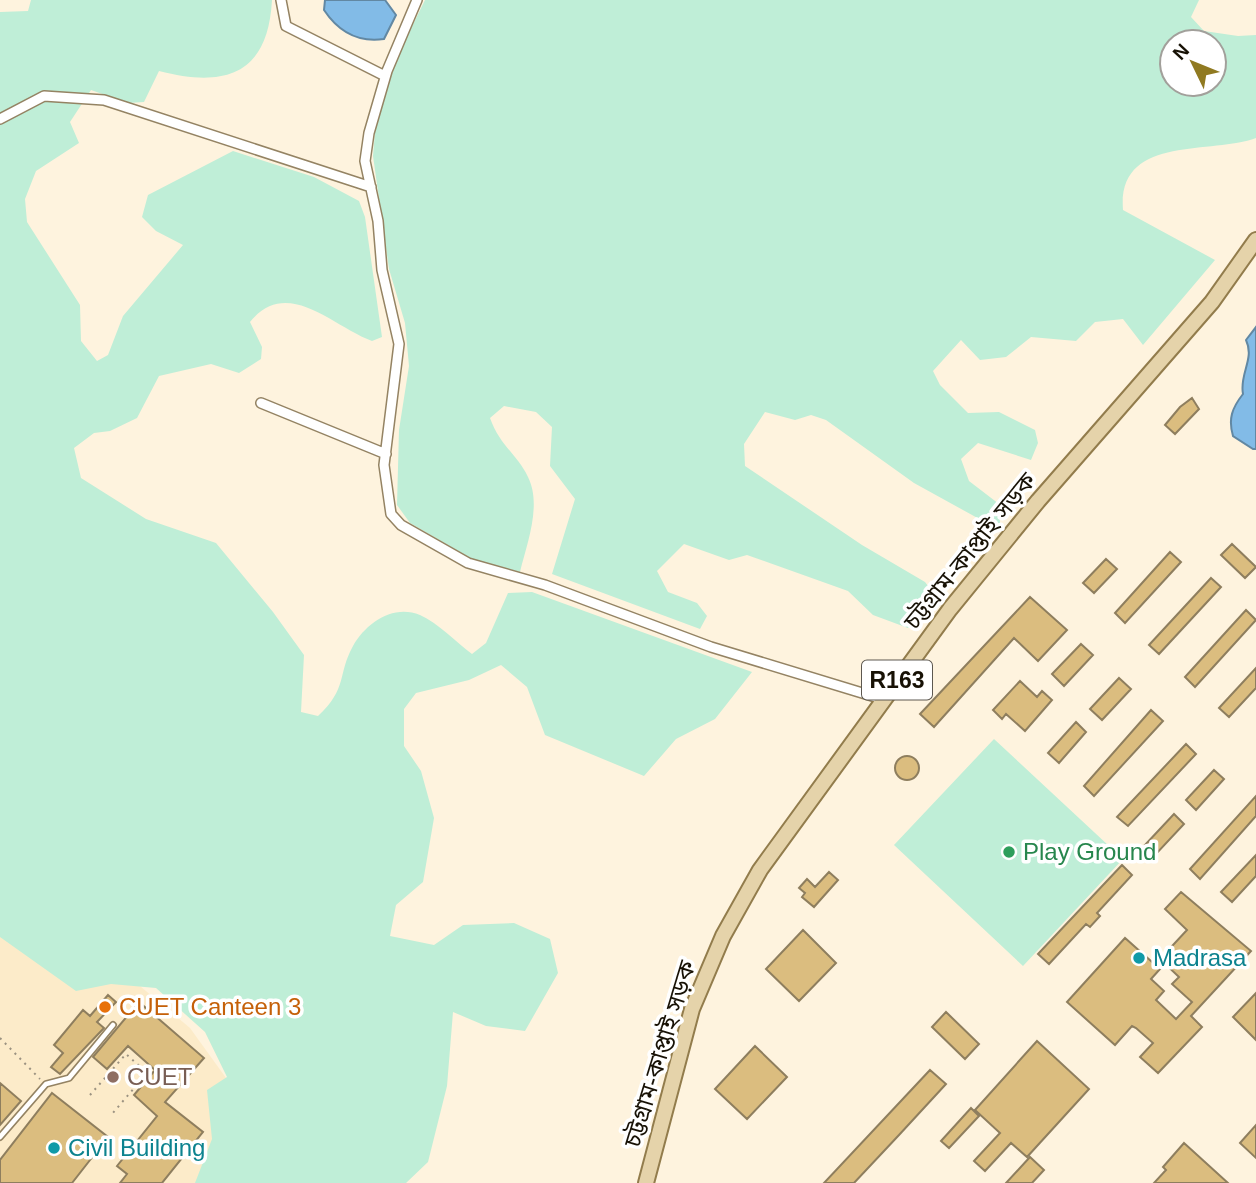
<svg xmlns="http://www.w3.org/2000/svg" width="1256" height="1183" viewBox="0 0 1256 1183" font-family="Arial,'Noto Sans Bengali',sans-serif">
<rect width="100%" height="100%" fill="#fef3de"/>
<path fill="#fcebc9" d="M 0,935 L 134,981 L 190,1028 L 260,1125 L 288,1183 L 0,1183 Z"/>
<path fill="#bfeed7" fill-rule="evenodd" d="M 31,0 L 272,0 C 268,75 225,88 159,71 L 144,102 L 128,103 L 91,90 L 70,122 L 79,143 L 36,171 L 25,199 L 27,222 L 80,305 L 81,341 L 97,361 L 108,355 L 123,316 L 183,245 L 156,231 L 142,217 L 148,195 L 233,151 L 314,177 L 359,201 L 365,217 L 382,337 L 372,341 C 332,326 287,276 250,322 L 262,347 L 261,359 L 239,373 L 211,364 L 159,376 L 137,418 L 110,431 L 94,433 L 74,448 L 81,478 L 146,519 L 216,543 L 273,612 L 304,655 L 301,712 L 318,716 C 348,688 337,675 353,646 C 366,623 393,604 420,615 C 438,623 456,642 472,654 L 486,643 L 508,593 L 532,592 L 752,672 L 715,719 L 676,739 L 644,776 L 545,735 L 527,687 L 501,665 L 469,680 L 416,693 L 404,709 L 404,746 L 421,771 L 434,818 L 423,882 L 396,905 L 390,936 L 434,945 L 463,925 L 514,923 L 550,939 L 558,973 L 525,1031 L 486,1026 L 453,1012 L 447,1086 L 428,1162 L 406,1183 L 195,1183 L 212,1139 L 207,1090 L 227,1077 L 205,1032 L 156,988 L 111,984 L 76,991 L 0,937 L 0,12 L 28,11 Z
M 425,0 L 1199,0 L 1191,17 L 1204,31 L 1238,36 L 1256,35 L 1256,138 C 1211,155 1117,134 1123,210 L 1215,260 L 1143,345 L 1123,319 L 1095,322 L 1076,341 L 1031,337 L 1006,357 L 980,360 L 961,340 L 933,371 L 940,385 L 968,413 L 999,412 L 1035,430 L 1038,443 L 1031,460 L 978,443 L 961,459 L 969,481 L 999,504 L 1000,523 L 992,526 L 914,483 L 826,420 L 811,415 L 795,420 L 765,412 L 744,444 L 745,466 L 862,545 L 925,582 L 932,591 L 930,605 L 908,628 L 873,615 L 848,591 L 747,555 L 729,560 L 684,544 L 657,571 L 668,592 L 697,603 L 707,616 L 700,629 L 552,574 L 575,499 L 550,466 L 552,427 L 536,412 L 504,406 L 490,418 C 500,446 517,454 528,477 C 542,505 527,543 520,572 L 472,559 L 410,523 L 397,505 L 399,430 L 409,366 L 405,323 L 389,269 L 373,156 L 375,132 L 391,69 ZM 1172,42 L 1214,42 L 1214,84 L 1172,84 Z
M 994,739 L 1123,859 L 1023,966 L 894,845 Z"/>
<path fill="#82bbe7" stroke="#6288a3" stroke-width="2" d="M 325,0 L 385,0 L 396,15 L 384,39 C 357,43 338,31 324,10 Z
M 1256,327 L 1256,449 L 1253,449 L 1233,436 C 1228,419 1232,408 1243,394 C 1239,374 1255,359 1246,340 Z"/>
<path fill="#dbbd7f" stroke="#8e7e5e" stroke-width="2" d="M 1192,398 L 1199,409 L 1175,434 L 1165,425 L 1180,407 Z
M 1232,544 L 1256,567 L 1245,578 L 1221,555 Z
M 1170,552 L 1181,562 L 1125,623 L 1115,613 Z
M 1106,559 L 1117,569 L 1094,593 L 1083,583 Z
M 1211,578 L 1221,587 L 1159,654 L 1149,645 Z
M 1030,597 L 1067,630 L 1038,661 L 1014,638 L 934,727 L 920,714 Z
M 1246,610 L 1256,620 L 1195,687 L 1185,677 Z
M 1081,644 L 1093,655 L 1064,686 L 1052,674 Z
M 1256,668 L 1256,688 L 1229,717 L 1219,708 Z
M 1119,678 L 1131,689 L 1102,720 L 1090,709 Z
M 1020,681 L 1037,697 L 1042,691 L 1052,700 L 1025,731 L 1006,714 L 1002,719 L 993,710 Z
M 1151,710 L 1163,721 L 1094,796 L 1084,786 Z
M 1076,722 L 1086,732 L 1059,763 L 1048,753 Z
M 1186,744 L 1196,754 L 1128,826 L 1117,817 Z
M895 768a12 12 0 1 1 24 0a12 12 0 1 1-24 0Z
M 1214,770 L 1224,779 L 1196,810 L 1186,800 Z
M 1256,796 L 1256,816 L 1200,879 L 1190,869 Z
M 1174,814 L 1184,824 L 1156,854 L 1145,845 Z
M 1256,855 L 1256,876 L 1232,902 L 1221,892 Z
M 1122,865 L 1132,875 L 1097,913 L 1100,916 L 1090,927 L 1086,924 L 1049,964 L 1038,954 Z
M 829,872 L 838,880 L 814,907 L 802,897 L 805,893 L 799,888 L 807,879 L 815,887 Z
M 1181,892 L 1251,951 L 1191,1016 L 1202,1027 L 1158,1073 L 1140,1057 L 1153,1043 L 1136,1028 L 1132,1026 L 1115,1045 L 1067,1002 L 1125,938 L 1160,969 L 1151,979 L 1164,991 L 1156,1000 L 1176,1019 L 1192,1002 L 1172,984 L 1179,977 L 1160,959 L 1187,930 L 1165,909 Z
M 803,930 L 836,963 L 799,1001 L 766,969 Z
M 1256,993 L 1256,1040 L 1233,1017 Z
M 108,995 L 116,1002 L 97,1022 L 104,1028 L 60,1074 L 51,1067 L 63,1053 L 54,1045 L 83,1010 L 90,1016 Z
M 139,1002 L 204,1058 L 165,1102 L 203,1132 L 162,1183 L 120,1183 L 127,1174 L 117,1166 L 157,1116 L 134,1095 L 155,1070 L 128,1046 L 107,1069 L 93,1057 Z
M 946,1012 L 979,1044 L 965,1059 L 932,1027 Z
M 1037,1041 L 1089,1089 L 1027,1157 L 1011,1143 L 985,1171 L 974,1161 L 1000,1133 L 975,1110 Z
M 755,1046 L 787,1077 L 747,1119 L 715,1089 Z
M 930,1070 L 946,1084 L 899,1135 L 854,1183 L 824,1183 Z
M 0,1083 L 21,1101 L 0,1125 Z
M 52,1093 L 108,1137 L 72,1183 L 0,1183 L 0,1160 Z
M 971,1108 L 979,1116 L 949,1148 L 941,1141 Z
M 1256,1125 L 1256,1158 L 1240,1143 Z
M 1184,1143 L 1228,1183 L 1154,1183 L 1166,1170 L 1163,1167 Z
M 1030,1157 L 1044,1170 L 1032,1183 L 1006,1183 Z"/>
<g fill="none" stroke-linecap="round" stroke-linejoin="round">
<g stroke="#948363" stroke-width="8">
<path id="lane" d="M 0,1137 L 46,1084 L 69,1078 L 113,1025"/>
</g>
<g stroke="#948363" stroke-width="12">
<path id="street" d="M 281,0 L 286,26 L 385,76
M 417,0 L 387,71 L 369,133 L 365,161 L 378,221 L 382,270 L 399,344 L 384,465 L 391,514 L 401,525 L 468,563 L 545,585 L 711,647 L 882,699
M 0,119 L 44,96 L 104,100 L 371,187
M 261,403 L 386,454"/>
</g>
<g stroke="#927c4c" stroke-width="18">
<path id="primary" d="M 646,1183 L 692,1009 L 723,936 L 760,870 L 950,609 L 1038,501 L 1212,302 L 1256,240"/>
</g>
<path stroke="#9b9281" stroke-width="2" stroke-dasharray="2 5" stroke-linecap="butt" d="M 0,1038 L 40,1079
M 90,1095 L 126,1054 L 147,1073 L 112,1114"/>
<use href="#lane" stroke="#fff" stroke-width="4.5"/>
<use href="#street" stroke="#fff" stroke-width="9"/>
<use href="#primary" stroke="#e5d3aa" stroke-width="14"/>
</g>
<circle fill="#2e9e5b" stroke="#fff" stroke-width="2.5" cx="1009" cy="852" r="7"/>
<g fill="#0f9aa8" stroke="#fff" stroke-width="2.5">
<circle cx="1139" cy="958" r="7"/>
<circle cx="54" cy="1148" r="7"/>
</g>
<circle fill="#e8710a" stroke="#fff" stroke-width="2.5" cx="105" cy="1007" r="7"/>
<circle fill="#8d6e63" stroke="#fff" stroke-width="2.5" cx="113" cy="1077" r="7"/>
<g text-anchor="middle" stroke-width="7" stroke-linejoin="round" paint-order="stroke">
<rect fill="#fff" stroke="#5d5850" stroke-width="2" x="862" y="660.5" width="70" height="39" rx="5"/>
<g font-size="23" font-weight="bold" fill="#171105">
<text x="897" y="688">R163</text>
</g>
<g font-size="24" fill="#171105" stroke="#fff">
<text transform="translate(970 551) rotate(-51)" y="8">চট্টগ্রাম-কাপ্তাই সড়ক</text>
<text transform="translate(660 1054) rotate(-73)" y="8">চট্টগ্রাম-কাপ্তাই সড়ক</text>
</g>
<g font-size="24" fill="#27864d" stroke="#fff" text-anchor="start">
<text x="1023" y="860">Play Ground</text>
</g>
<g font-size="24" fill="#0d838f" stroke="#fff" text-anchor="start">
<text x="1153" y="966">Madrasa</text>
<text x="68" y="1156">Civil Building</text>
</g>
<g font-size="24" fill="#c56008" stroke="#fff" text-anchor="start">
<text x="119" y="1015">CUET Canteen 3</text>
</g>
<g font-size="24" fill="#785e54" stroke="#fff" text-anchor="start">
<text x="127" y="1085">CUET</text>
</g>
</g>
<g transform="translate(1193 63) rotate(313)"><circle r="33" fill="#ffffff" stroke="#a2a09b" stroke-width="2"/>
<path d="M0-5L12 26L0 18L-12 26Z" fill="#907a21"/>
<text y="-10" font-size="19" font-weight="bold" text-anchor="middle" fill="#171105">N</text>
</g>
</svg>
